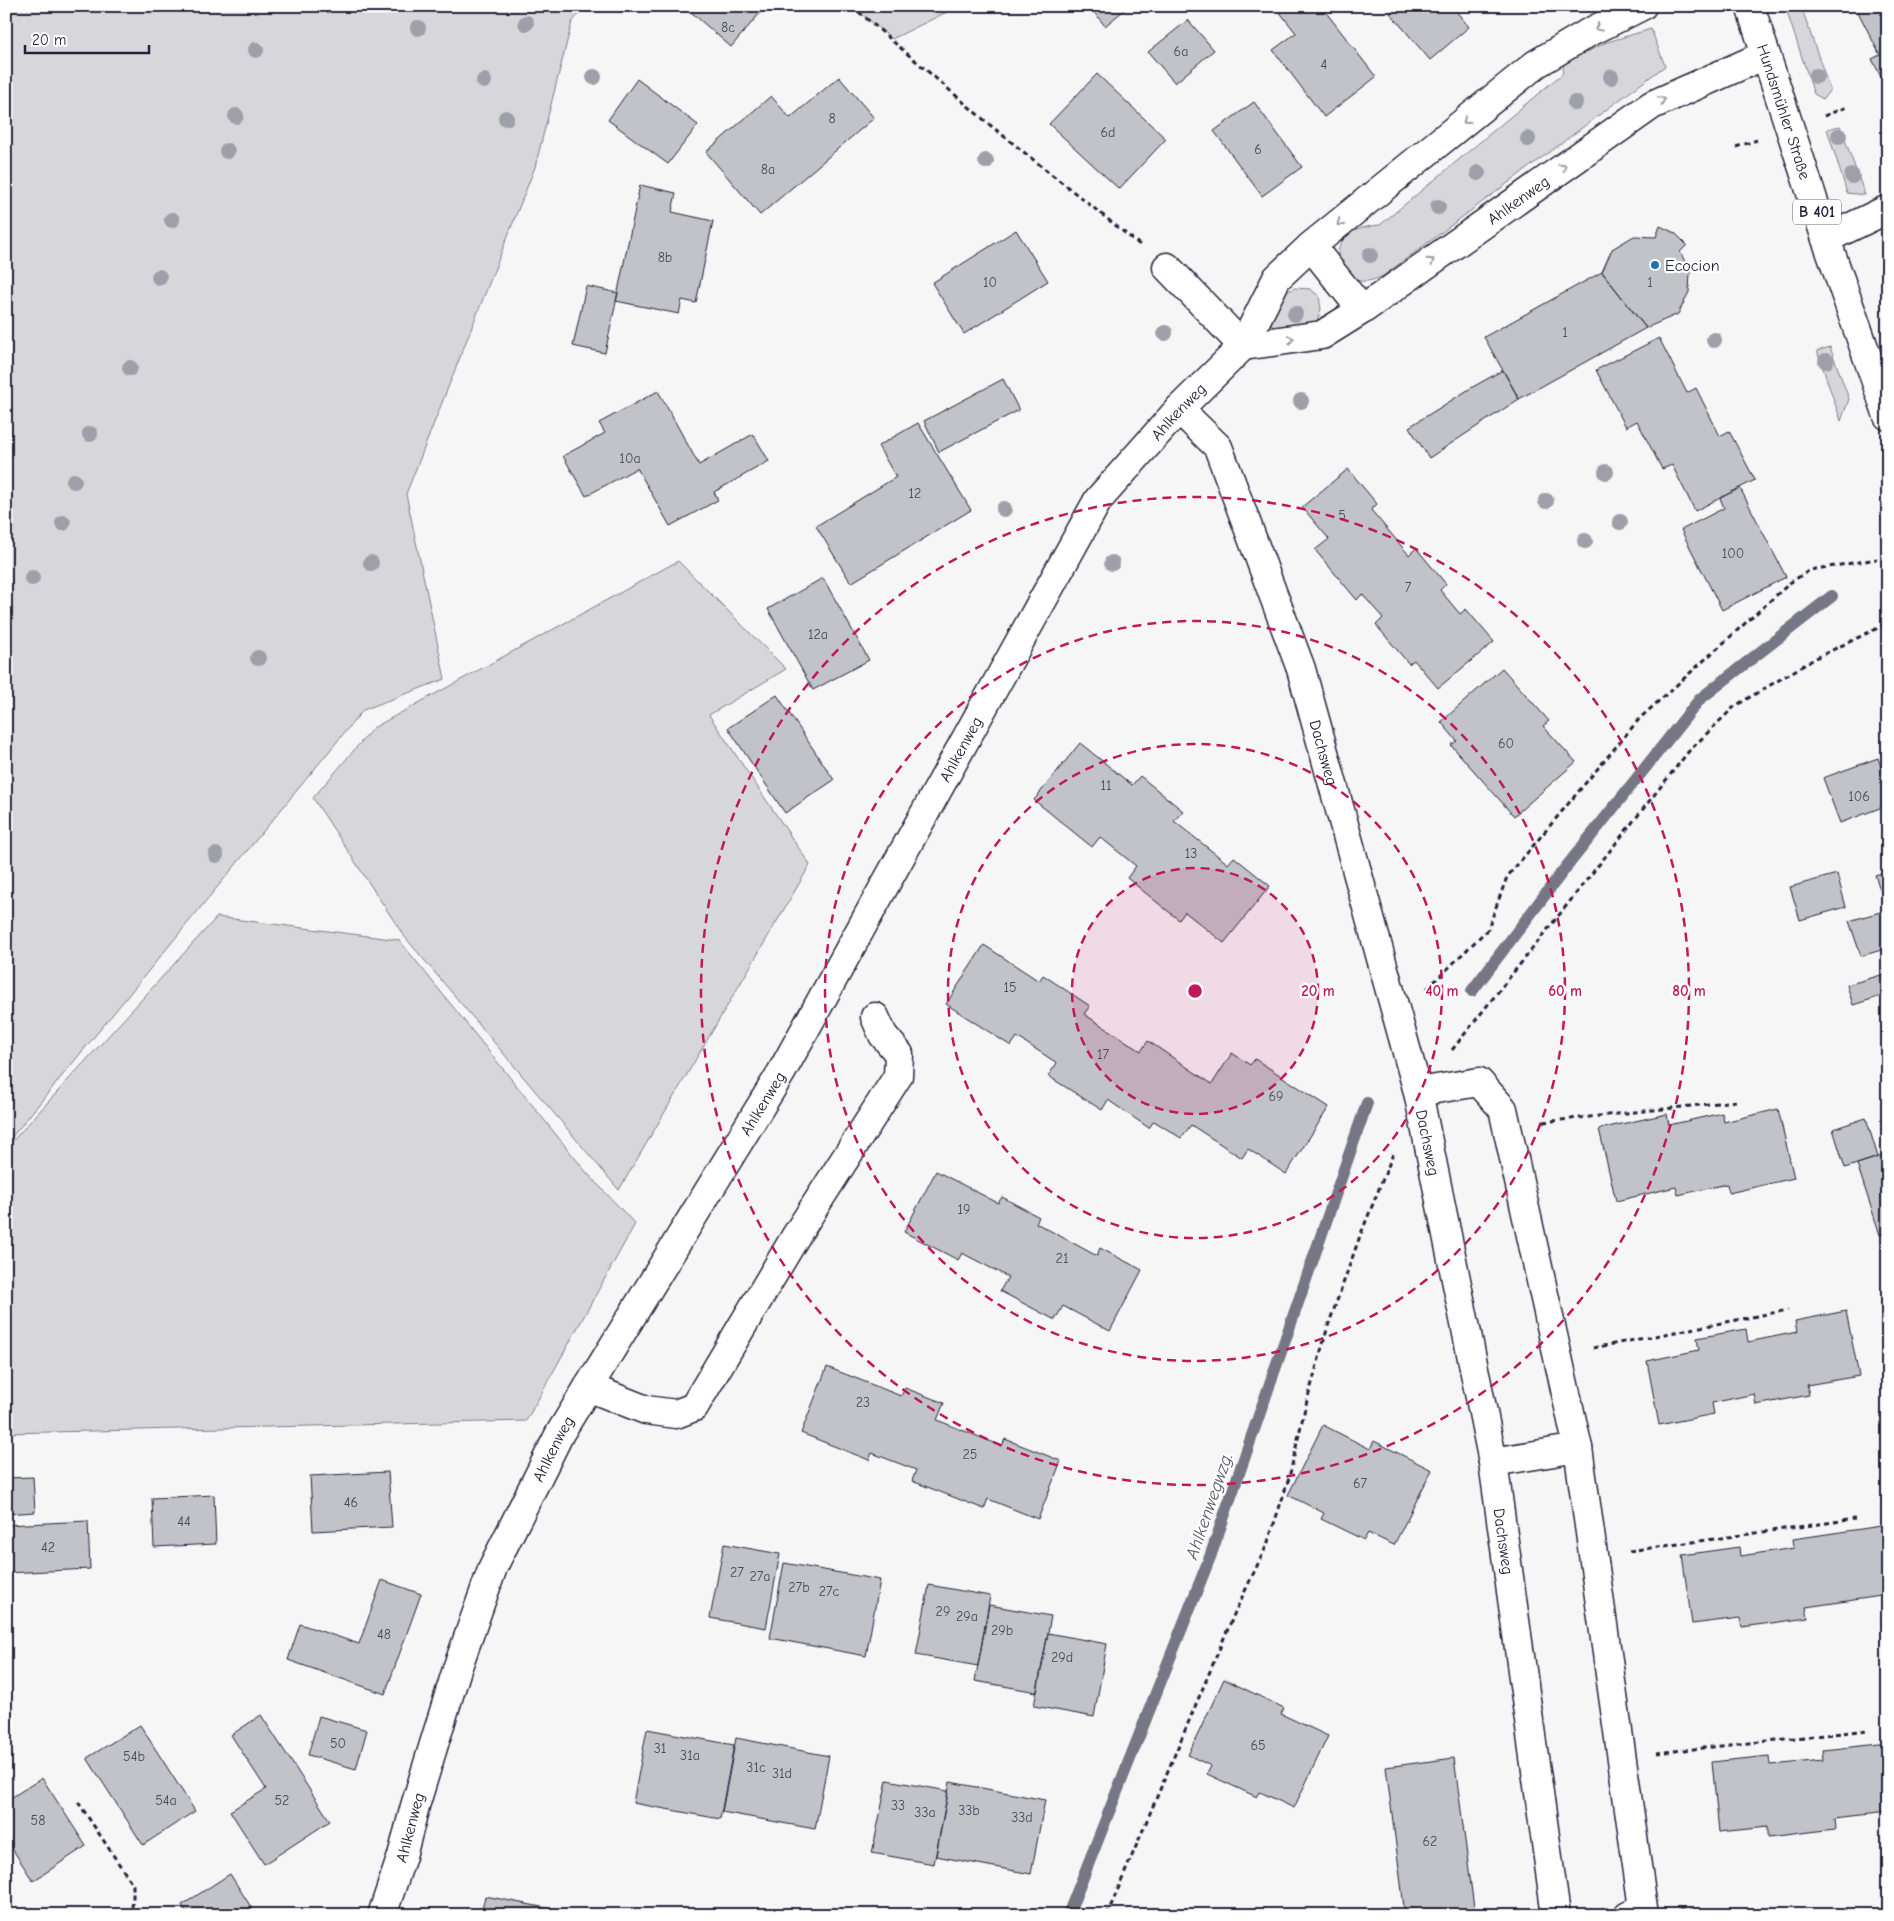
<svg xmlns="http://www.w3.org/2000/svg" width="1894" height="1921" viewBox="0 0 1894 1921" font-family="'Comic Neue',sans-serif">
<rect width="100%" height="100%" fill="#f6f6f7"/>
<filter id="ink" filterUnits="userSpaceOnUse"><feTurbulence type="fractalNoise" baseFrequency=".02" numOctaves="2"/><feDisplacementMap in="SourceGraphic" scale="10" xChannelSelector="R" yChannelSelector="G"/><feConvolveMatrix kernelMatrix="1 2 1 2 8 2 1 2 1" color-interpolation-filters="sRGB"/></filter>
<g filter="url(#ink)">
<path fill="#d7d7db" stroke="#7c7c8b" d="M 6,6 L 586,6 L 572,22 L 535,167 L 406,494 L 445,679 L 363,710 L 6,1144 Z
M 852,6 L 959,6 L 892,39 Z
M 1785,6 L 1801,6 L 1830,90 L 1823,99 L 1814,94 Z
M 1651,29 L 1665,66 L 1383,276 C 1339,298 1322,244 1356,230 C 1363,227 1372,226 1380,225 L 1562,74 L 1564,63 L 1607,42 Z
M 1840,126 L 1865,195 L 1847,193 L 1827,129 Z
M 1295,288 L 1310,289 L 1319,296 L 1321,309 L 1317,321 L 1300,335 L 1274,329 L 1268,318 L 1283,293 Z
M 1830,347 L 1849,399 L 1841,421 L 1817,351 Z
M 678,561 L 786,669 L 709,715 L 810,865 L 619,1190 L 404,936 L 313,798 L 373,728 Z
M 217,917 L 399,940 L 587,1173 L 635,1224 L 526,1421 L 6,1433 L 6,1148 Z"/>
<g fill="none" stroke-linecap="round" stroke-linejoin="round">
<path stroke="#767685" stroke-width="12" d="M 1472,991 L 1563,871 L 1700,699 L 1832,596
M 1068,1915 L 1210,1557 L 1367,1103"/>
</g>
<path fill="#c2c2c9" stroke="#22223b" d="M 684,6 L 766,6 L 731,47 Z
M 1089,6 L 1129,6 L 1105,26 Z
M 1275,6 L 1321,6 L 1376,77 L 1324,117 L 1273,50 L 1296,33 Z
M 1399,6 L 1452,6 L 1469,27 L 1430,60 L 1390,13 Z
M 1855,6 L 1888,6 L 1888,81 L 1884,83 L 1872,59 L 1880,55 Z
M 1188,20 L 1214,50 L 1175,83 L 1148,52 Z
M 1097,74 L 1166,139 L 1119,189 L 1049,124 Z
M 839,77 L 874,118 L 760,215 L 706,152 L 771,96 L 790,118 Z
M 637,79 L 698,125 L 668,164 L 608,120 Z
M 1254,102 L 1302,167 L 1262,196 L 1214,131 Z
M 640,185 L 676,193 L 672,212 L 713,221 L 696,303 L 682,300 L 679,314 L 616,301 Z
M 1660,226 L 1675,233 L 1687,245 L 1680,252 L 1690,271 L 1689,292 L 1678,314 L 1646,328 L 1602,272 L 1612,249 L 1634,236 L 1656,237 Z
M 1016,230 L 1048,281 L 964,334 L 932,283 Z
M 1602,272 L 1646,328 L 1519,399 L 1484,337 Z
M 586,286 L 618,293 L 605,353 L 573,346 Z
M 1659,338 L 1687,393 L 1696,388 L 1720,436 L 1729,431 L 1755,480 L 1695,511 L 1672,465 L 1662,469 L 1637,421 L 1626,427 L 1596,370 Z
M 1503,370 L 1519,399 L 1429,458 L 1409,427 L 1471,388 Z
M 1003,379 L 1019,410 L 939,452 L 924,421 Z
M 658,391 L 699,465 L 753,434 L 769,461 L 714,492 L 718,500 L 670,526 L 637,468 L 586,496 L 563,456 L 605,433 L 599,423 Z
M 918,423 L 971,510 L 851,583 L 816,526 L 896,477 L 878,446 Z
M 1348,469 L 1377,504 L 1371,510 L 1409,555 L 1416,548 L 1446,584 L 1440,590 L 1460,614 L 1466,609 L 1494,642 L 1438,688 L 1414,660 L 1409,664 L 1376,625 L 1383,618 L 1362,594 L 1357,600 L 1315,550 L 1329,539 L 1302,507 Z
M 1740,488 L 1786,577 L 1722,610 L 1681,530 L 1724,508 L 1720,498 Z
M 823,578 L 869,660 L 813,690 L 768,609 Z
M 1502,668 L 1549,721 L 1543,726 L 1576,762 L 1514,816 L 1451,745 L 1457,741 L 1441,722 Z
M 777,695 L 834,780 L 785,813 L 728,728 Z
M 1080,743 L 1132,785 L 1140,776 L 1183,811 L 1174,821 L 1228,864 L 1234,857 L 1270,886 L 1224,943 L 1185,912 L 1179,920 L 1127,878 L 1136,866 L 1100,837 L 1092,847 L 1034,800 Z
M 1878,758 L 1888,786 L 1888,805 L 1840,823 L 1823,778 Z
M 1888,871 L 1888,913 L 1875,875 Z
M 1837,874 L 1846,907 L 1800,920 L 1790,887 Z
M 1887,910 L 1888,948 L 1861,956 L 1849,921 Z
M 984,945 L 1039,981 L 1043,975 L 1090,1006 L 1084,1014 L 1141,1051 L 1148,1041 L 1212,1084 L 1232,1053 L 1250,1065 L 1255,1059 L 1329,1107 L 1286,1174 L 1248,1149 L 1242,1158 L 1191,1125 L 1181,1138 L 1154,1121 L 1149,1128 L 1108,1100 L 1102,1110 L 1048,1076 L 1057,1063 L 1017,1037 L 1011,1046 L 946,1004 Z
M 1888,973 L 1888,994 L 1853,1005 L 1847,985 Z
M 1778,1109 L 1794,1178 L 1729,1193 L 1727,1184 L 1678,1195 L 1676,1187 L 1616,1201 L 1599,1129 L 1667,1114 L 1669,1125 L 1722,1113 L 1724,1122 Z
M 1866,1118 L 1878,1157 L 1845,1168 L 1833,1129 Z
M 1888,1154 L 1888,1232 L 1880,1235 L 1857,1164 Z
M 936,1171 L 998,1203 L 1002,1197 L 1039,1217 L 1036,1223 L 1097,1256 L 1100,1248 L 1142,1270 L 1110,1331 L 1063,1306 L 1055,1320 L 1000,1291 L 1008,1277 L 962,1253 L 958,1260 L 904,1232 Z
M 1846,1311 L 1859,1376 L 1807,1385 L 1809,1395 L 1756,1405 L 1754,1394 L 1712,1403 L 1714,1414 L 1659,1425 L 1647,1361 L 1699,1350 L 1697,1338 L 1746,1329 L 1748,1342 L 1797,1332 L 1795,1321 Z
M 827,1367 L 901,1396 L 905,1388 L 944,1403 L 937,1420 L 1002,1446 L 1005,1439 L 1061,1461 L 1038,1519 L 988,1499 L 984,1509 L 912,1481 L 916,1470 L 872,1453 L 869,1460 L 801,1433 Z
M 1323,1425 L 1370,1449 L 1374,1441 L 1432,1470 L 1394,1545 L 1368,1533 L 1364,1540 L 1321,1519 L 1324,1513 L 1288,1495 Z
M 388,1472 L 392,1527 L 313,1531 L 310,1476 Z
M 33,1477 L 35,1512 L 6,1514 L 6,1478 Z
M 214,1495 L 216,1544 L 154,1547 L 152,1498 Z
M 88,1521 L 90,1569 L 6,1573 L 6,1525 Z
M 1888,1525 L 1888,1595 L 1806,1607 L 1808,1618 L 1742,1627 L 1740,1618 L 1692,1624 L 1682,1555 L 1739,1547 L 1740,1556 L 1794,1548 L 1793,1539 Z
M 724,1544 L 780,1554 L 766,1628 L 710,1618 Z
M 784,1563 L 880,1580 L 866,1656 L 770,1638 Z
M 382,1580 L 421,1594 L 385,1694 L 288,1660 L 300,1624 L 359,1644 Z
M 929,1585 L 990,1596 L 978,1666 L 916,1655 Z
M 989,1605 L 1051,1616 L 1037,1692 L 975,1681 Z
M 1048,1633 L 1107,1644 L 1094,1717 L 1034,1706 Z
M 1224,1679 L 1284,1708 L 1281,1714 L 1328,1736 L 1294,1808 L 1260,1792 L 1257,1797 L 1207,1774 L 1211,1766 L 1188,1755 Z
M 261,1715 L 330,1821 L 264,1864 L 230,1811 L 266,1789 L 231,1735 Z
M 319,1716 L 367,1730 L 356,1769 L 308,1755 Z
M 140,1725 L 195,1811 L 143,1845 L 87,1758 Z
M 647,1729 L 734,1745 L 720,1819 L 633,1803 Z
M 736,1738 L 829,1756 L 815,1829 L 722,1812 Z
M 1888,1743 L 1888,1812 L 1834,1818 L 1835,1829 L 1768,1837 L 1768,1827 L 1719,1832 L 1712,1762 L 1769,1756 L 1770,1765 L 1824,1760 L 1823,1750 Z
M 1454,1758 L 1475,1915 L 1405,1915 L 1386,1767 Z
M 42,1778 L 86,1846 L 33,1881 L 6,1839 L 6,1801 Z
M 887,1780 L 948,1791 L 934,1864 L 872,1853 Z
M 950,1782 L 1045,1800 L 1031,1874 L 936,1856 Z
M 230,1874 L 256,1915 L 188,1915 L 182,1905 Z
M 485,1896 L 567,1912 L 566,1915 L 481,1915 Z"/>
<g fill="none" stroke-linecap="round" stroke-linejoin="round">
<g stroke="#22223b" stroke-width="31">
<g id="minor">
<path d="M 1826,239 L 1888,209"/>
<path d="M 1311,246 L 1362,310"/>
<path d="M 1167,267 L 1243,346"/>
<path id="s1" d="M 1243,346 L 1322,335 L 1362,310 L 1652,105 L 1765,55"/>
<path id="s2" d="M 1179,409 L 1218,447 L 1301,669 L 1418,1092 L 1493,1462 L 1556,1915"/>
<path d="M 1418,1092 L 1479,1082 L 1503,1109 L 1578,1448 L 1643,1908 L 1628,1915"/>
<path d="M 588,1387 L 646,1410 L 676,1414 L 694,1407 L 797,1234 L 898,1076 L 899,1054 L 883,1035 L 875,1017"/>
<path d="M 1493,1462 L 1578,1448"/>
<path id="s3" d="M 382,1915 L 402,1856 L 415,1806 L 457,1669 L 493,1567 L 560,1433 L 781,1073 L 1098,500 L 1179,409 L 1243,346 L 1277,278 L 1311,246 L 1536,64 L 1588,33 L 1642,6"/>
</g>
</g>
<g stroke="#22223b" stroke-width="31">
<g id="major">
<path id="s4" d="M 1750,6 L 1826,239 L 1888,416"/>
</g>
</g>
<path stroke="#22223b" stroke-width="3" stroke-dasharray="5 4" stroke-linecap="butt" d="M 852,6 L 990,125 L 1140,245
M 1824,116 L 1847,107
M 1736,147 L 1757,140
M 1427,989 L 1488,929 L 1507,877 L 1640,718 L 1791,582 L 1810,570 L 1877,559
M 1452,1050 L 1689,751 L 1735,706 L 1816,658 L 1888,623
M 1543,1122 L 1737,1101
M 1593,1348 L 1788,1310
M 1629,1551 L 1855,1519
M 1656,1753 L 1870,1730
M 78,1802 L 133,1885 L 133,1899 L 131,1915
M 1679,1910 L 1768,1915
M 1107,1915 L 1235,1612 L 1267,1545 L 1289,1478 L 1305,1408 L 1328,1326 L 1360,1236 L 1393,1154"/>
<use href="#minor" stroke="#fff" stroke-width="28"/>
<use href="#major" stroke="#fff" stroke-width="28"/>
</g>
<g fill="#9f9faa">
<circle cx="526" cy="23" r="8"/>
<circle cx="418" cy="28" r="8"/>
<circle cx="256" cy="50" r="8"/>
<circle cx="1816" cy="76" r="8"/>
<circle cx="594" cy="77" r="8"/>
<circle cx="1611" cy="77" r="8"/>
<circle cx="484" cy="81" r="8"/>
<circle cx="1575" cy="103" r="8"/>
<circle cx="236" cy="116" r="8"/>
<circle cx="506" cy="118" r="8"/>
<circle cx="1839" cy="136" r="8"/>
<circle cx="1528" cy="139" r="8"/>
<circle cx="227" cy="151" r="8"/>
<circle cx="986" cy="161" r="8"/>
<circle cx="1478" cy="173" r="8"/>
<circle cx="1852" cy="176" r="8"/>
<circle cx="1438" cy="207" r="8"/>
<circle cx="172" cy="220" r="8"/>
<circle cx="1370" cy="255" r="8"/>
<circle cx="159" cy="277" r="8"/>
<circle cx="1295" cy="314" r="8"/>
<circle cx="1165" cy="333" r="8"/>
<circle cx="1714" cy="340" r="8"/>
<circle cx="1826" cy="361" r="8"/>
<circle cx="130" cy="368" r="8"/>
<circle cx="1301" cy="401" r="8"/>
<circle cx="90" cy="434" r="8"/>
<circle cx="1606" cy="472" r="8"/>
<circle cx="74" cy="481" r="8"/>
<circle cx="1546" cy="501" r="8"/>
<circle cx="1004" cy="509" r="8"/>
<circle cx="1620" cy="522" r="8"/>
<circle cx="63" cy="523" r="8"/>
<circle cx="1585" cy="541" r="8"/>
<circle cx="371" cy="563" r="8"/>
<circle cx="1112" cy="563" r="8"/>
<circle cx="32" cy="578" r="8"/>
<circle cx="258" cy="658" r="8"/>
<circle cx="216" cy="855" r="8"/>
</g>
<defs><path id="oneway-chevron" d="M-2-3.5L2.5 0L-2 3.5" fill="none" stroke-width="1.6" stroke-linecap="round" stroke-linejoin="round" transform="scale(1.25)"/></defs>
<g stroke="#9c9ca7">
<use href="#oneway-chevron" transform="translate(1598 28) rotate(154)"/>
<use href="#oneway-chevron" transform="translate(1662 100) rotate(-24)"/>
<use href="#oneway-chevron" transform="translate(1466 121) rotate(141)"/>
<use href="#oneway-chevron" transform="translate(1563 167) rotate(-35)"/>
<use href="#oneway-chevron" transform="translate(1340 223) rotate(142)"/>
<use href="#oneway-chevron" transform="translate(1431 261) rotate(-35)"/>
<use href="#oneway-chevron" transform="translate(1291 339) rotate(-8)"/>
</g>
</g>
<circle cx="1195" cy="991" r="123" fill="#c2185b" fill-opacity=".12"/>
<g fill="none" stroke="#c2185b" stroke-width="2.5" stroke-dasharray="9 6">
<circle cx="1195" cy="991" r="123"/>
<circle cx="1195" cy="991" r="247"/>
<circle cx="1195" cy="991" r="370"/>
<circle cx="1195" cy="991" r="494"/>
</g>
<circle fill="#1f6fb2" stroke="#fff" stroke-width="2" cx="1655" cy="265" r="5"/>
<g text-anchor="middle" stroke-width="4.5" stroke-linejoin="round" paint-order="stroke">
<g font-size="14" fill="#4a4a5e">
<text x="728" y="32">8c</text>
<text x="1181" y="56">6a</text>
<text x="1324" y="69">4</text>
<text x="832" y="123">8</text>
<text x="1108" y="137">6d</text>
<text x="1258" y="154">6</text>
<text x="768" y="174">8a</text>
<text x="665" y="262">8b</text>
<text x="990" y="287">10</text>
<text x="1650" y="287">1</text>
<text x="1565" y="337">1</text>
<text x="630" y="463">10a</text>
<text x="915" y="498">12</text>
<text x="1342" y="520">5</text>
<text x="1733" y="558">100</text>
<text x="1408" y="592">7</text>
<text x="818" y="639">12a</text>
<text x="1506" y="748">60</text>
<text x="1106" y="790">11</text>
<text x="1859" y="801">106</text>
<text x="1191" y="858">13</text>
<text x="1010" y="992">15</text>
<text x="1103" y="1059">17</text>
<text x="1276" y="1101">69</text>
<text x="964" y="1214">19</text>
<text x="1062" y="1263">21</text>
<text x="863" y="1407">23</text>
<text x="970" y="1459">25</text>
<text x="1360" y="1488">67</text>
<text x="351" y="1507">46</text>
<text x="184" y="1526">44</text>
<text x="48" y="1552">42</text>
<text x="737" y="1577">27</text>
<text x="760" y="1581">27a</text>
<text x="799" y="1592">27b</text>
<text x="829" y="1596">27c</text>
<text x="943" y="1616">29</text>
<text x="967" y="1621">29a</text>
<text x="1002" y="1635">29b</text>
<text x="384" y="1639">48</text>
<text x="1062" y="1662">29d</text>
<text x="338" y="1748">50</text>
<text x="1258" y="1750">65</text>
<text x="660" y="1753">31</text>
<text x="690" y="1760">31a</text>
<text x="134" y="1761">54b</text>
<text x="756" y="1772">31c</text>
<text x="782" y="1778">31d</text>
<text x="166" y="1805">54a</text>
<text x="282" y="1805">52</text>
<text x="898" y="1810">33</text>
<text x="969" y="1815">33b</text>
<text x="925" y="1817">33a</text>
<text x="1022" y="1822">33d</text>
<text x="38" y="1825">58</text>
<text x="1430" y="1846">62</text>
</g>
<rect fill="#fff" stroke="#646476" stroke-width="1" x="1793" y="199.5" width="48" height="25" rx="4"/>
<g font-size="15" font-weight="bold" fill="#22223b">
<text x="1817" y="217">B 401</text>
</g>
<g font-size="16" fill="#22223b" stroke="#fff">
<text dy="6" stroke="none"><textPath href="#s4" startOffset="111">Hundsmühler Straße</textPath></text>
<text dy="6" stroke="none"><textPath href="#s1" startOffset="318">Ahlkenweg</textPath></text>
<text dy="6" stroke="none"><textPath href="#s3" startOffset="1712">Ahlkenweg</textPath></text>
<text dy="6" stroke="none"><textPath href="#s3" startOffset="1308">Ahlkenweg</textPath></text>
<text dy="6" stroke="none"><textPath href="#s2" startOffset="378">Dachsweg</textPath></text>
<text dy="6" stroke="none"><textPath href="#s3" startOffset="902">Ahlkenweg</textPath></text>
<text dy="6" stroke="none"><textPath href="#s2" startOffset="782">Dachsweg</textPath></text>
<text dy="6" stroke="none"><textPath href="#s3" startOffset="498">Ahlkenweg</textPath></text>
<text dy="6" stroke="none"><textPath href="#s2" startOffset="1188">Dachsweg</textPath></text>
<text dy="6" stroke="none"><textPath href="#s3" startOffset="92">Ahlkenweg</textPath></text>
</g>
<g font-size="16" fill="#22223b" stroke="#fff" text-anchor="start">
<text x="1665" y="271">Ecocion</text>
</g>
<g font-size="18" font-style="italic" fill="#5a5a6d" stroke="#fff">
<text transform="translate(1209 1506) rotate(-71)" y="6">Ahlkenwegwzg.</text>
</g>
</g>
<circle cx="1195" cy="991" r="8" fill="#c2185b" stroke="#fff" stroke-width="2.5"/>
<g font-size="15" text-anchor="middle" font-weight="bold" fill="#c2185b" stroke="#fff" stroke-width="4.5" stroke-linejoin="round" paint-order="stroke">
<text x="1318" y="996">20 m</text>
<text x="1442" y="996">40 m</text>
<text x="1565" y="996">60 m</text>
<text x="1689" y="996">80 m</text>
</g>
<rect width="1894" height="1921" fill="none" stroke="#fff" stroke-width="25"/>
<rect x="12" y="12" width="1869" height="1896" fill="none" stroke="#22223b" stroke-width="2" filter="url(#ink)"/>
<path d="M25 45v8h124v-8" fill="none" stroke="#22223b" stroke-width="2.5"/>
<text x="32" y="45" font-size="15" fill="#22223b" stroke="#ffffff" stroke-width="4" paint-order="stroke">20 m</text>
</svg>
